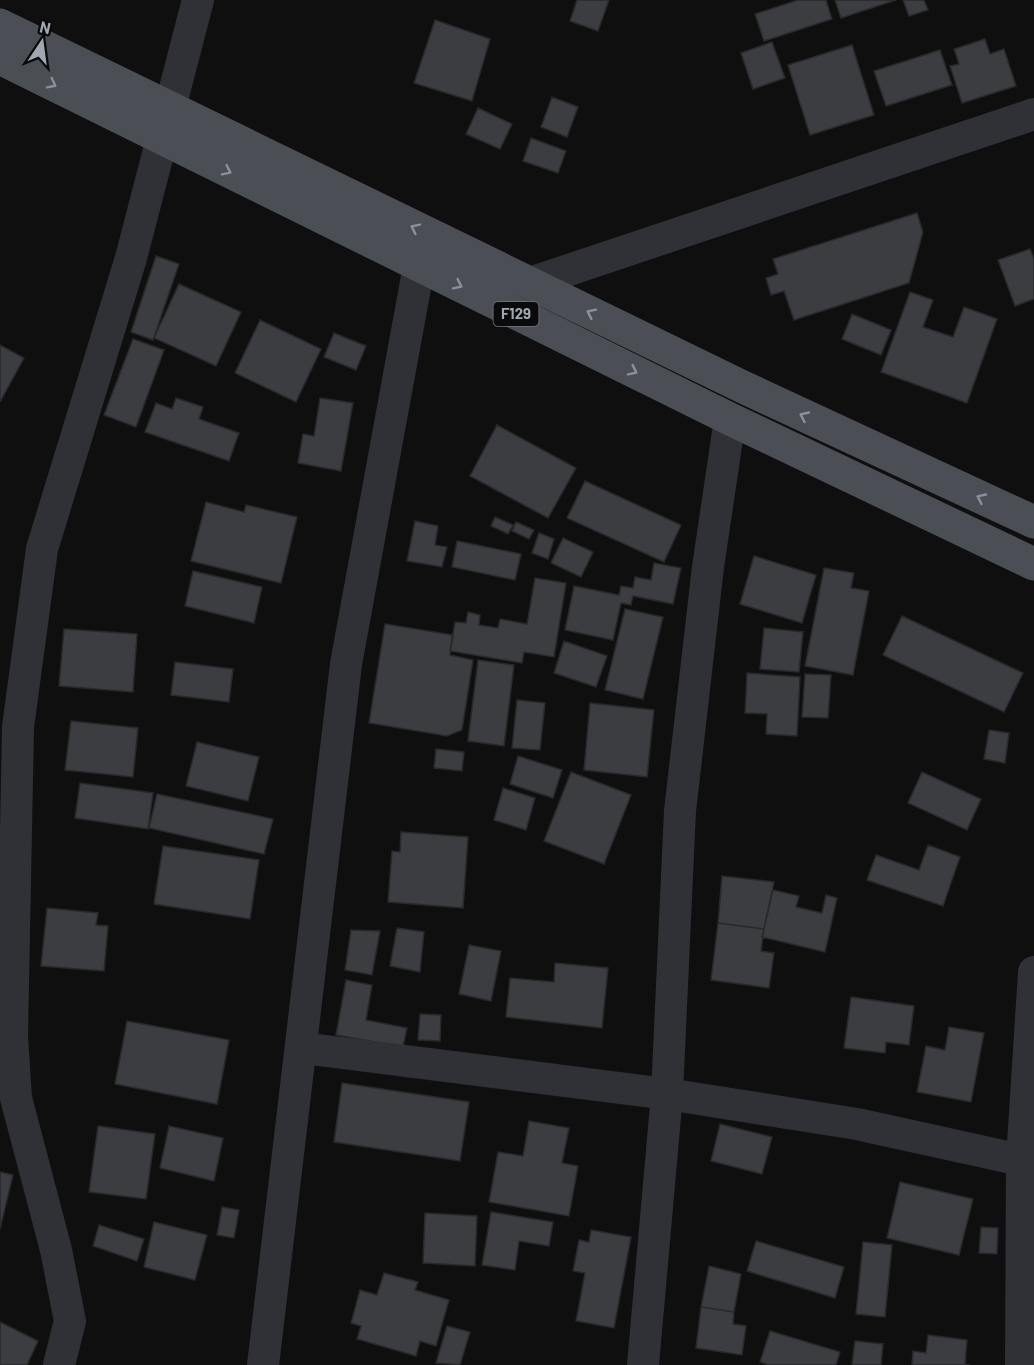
<svg xmlns="http://www.w3.org/2000/svg" width="1034" height="1365" viewBox="0 0 1034 1365" font-family="Barlow,sans-serif">
<rect width="100%" height="100%" fill="#0f0f10"/>
<path fill="#3b3d40" stroke="#29292c" stroke-width="1.5" d="M 577,0 L 609,0 L 598,31 L 570,21 Z
M 798,0 L 826,0 L 832,19 L 764,41 L 755,14 Z
M 835,0 L 896,0 L 841,18 Z
M 903,0 L 924,0 L 928,10 L 909,16 Z
M 435,20 L 490,39 L 472,101 L 414,83 Z
M 985,39 L 990,54 L 1004,49 L 1016,86 L 962,103 L 950,66 L 959,64 L 954,49 Z
M 772,42 L 785,78 L 753,89 L 741,53 Z
M 852,45 L 874,115 L 810,135 L 788,65 Z
M 940,50 L 952,85 L 886,106 L 874,71 Z
M 552,97 L 578,107 L 567,137 L 541,127 Z
M 478,108 L 512,124 L 500,149 L 466,134 Z
M 531,138 L 566,151 L 558,173 L 523,161 Z
M 917,213 L 923,232 L 909,283 L 794,320 L 784,291 L 771,295 L 766,278 L 778,274 L 773,259 Z
M 1030,249 L 1034,259 L 1034,299 L 1015,306 L 998,260 Z
M 156,256 L 179,264 L 153,340 L 131,332 Z
M 179,284 L 241,312 L 216,366 L 154,338 Z
M 910,292 L 933,300 L 923,327 L 953,337 L 964,307 L 997,319 L 967,403 L 881,372 Z
M 852,314 L 891,330 L 881,355 L 842,339 Z
M 260,320 L 321,349 L 296,402 L 235,373 Z
M 334,333 L 366,346 L 356,370 L 324,357 Z
M 133,339 L 164,350 L 136,427 L 104,415 Z
M 0,345 L 24,358 L 0,402 Z
M 176,398 L 203,407 L 199,419 L 239,433 L 229,461 L 145,432 L 156,403 L 172,409 Z
M 320,398 L 353,403 L 341,471 L 298,463 L 303,434 L 314,436 Z
M 497,425 L 576,468 L 548,518 L 470,476 Z
M 585,481 L 681,525 L 664,562 L 567,518 Z
M 206,502 L 244,512 L 246,505 L 297,517 L 281,583 L 191,561 Z
M 495,517 L 513,525 L 508,534 L 491,526 Z
M 415,521 L 438,526 L 435,545 L 447,547 L 442,567 L 407,561 Z
M 516,522 L 534,530 L 529,539 L 512,531 Z
M 539,533 L 554,539 L 548,559 L 532,553 Z
M 563,538 L 593,552 L 581,577 L 551,563 Z
M 457,541 L 521,554 L 515,580 L 452,567 Z
M 754,556 L 816,575 L 802,623 L 740,604 Z
M 654,563 L 681,568 L 673,604 L 633,596 L 631,605 L 621,603 L 613,640 L 565,630 L 574,586 L 619,595 L 621,586 L 633,588 L 635,577 L 651,580 Z
M 824,568 L 854,573 L 851,588 L 869,591 L 853,675 L 805,666 Z
M 193,571 L 262,587 L 254,623 L 185,606 Z
M 535,578 L 566,583 L 554,657 L 524,652 L 522,663 L 450,651 L 455,622 L 466,623 L 468,612 L 480,615 L 479,625 L 498,628 L 500,619 L 527,624 Z
M 625,609 L 663,617 L 643,699 L 605,690 Z
M 902,616 L 1023,673 L 1004,712 L 883,655 Z
M 385,624 L 453,635 L 450,655 L 473,660 L 462,730 L 447,736 L 369,723 Z
M 764,628 L 803,632 L 799,672 L 760,669 Z
M 64,629 L 137,634 L 133,692 L 59,686 Z
M 564,641 L 607,656 L 596,687 L 554,673 Z
M 478,660 L 514,665 L 504,746 L 468,741 Z
M 175,662 L 233,669 L 229,702 L 171,695 Z
M 747,673 L 800,677 L 797,736 L 766,734 L 767,714 L 745,713 Z
M 805,674 L 831,675 L 828,718 L 802,717 Z
M 517,700 L 545,703 L 540,750 L 512,748 Z
M 590,703 L 654,710 L 647,777 L 584,770 Z
M 71,721 L 138,728 L 133,777 L 65,770 Z
M 989,730 L 1009,733 L 1005,763 L 984,759 Z
M 197,742 L 259,757 L 248,801 L 186,786 Z
M 436,749 L 464,752 L 462,771 L 434,768 Z
M 518,756 L 562,770 L 553,798 L 510,784 Z
M 571,772 L 631,795 L 604,864 L 544,841 Z
M 922,772 L 981,799 L 967,830 L 908,803 Z
M 80,783 L 153,793 L 148,829 L 75,818 Z
M 503,788 L 535,798 L 526,830 L 494,820 Z
M 157,794 L 273,819 L 264,854 L 149,828 Z
M 401,832 L 468,837 L 463,908 L 388,902 L 392,851 L 400,852 Z
M 928,845 L 960,857 L 943,906 L 867,880 L 876,855 L 919,870 Z
M 163,846 L 259,860 L 250,919 L 154,904 Z
M 722,876 L 774,882 L 764,929 L 718,923 Z
M 773,890 L 799,896 L 796,907 L 822,913 L 826,895 L 837,898 L 825,952 L 762,937 Z
M 47,908 L 98,913 L 96,925 L 108,926 L 104,971 L 41,966 Z
M 718,923 L 764,929 L 761,951 L 774,953 L 769,988 L 711,980 Z
M 397,928 L 424,932 L 420,972 L 390,966 Z
M 351,930 L 380,931 L 372,975 L 345,970 Z
M 469,945 L 501,951 L 491,1001 L 459,994 Z
M 555,963 L 608,968 L 602,1028 L 506,1017 L 510,978 L 554,982 Z
M 346,980 L 372,985 L 366,1020 L 407,1028 L 403,1047 L 336,1035 Z
M 851,997 L 914,1006 L 909,1045 L 886,1042 L 885,1053 L 844,1048 Z
M 420,1014 L 441,1015 L 440,1041 L 418,1040 Z
M 127,1021 L 229,1040 L 217,1104 L 115,1084 Z
M 949,1027 L 984,1033 L 971,1102 L 917,1092 L 926,1046 L 945,1050 Z
M 342,1083 L 469,1102 L 460,1161 L 334,1142 Z
M 529,1121 L 569,1128 L 562,1163 L 578,1166 L 569,1216 L 489,1202 L 498,1152 L 523,1156 Z
M 720,1124 L 772,1137 L 762,1174 L 711,1161 Z
M 98,1126 L 155,1134 L 146,1199 L 89,1192 Z
M 169,1126 L 223,1138 L 214,1181 L 160,1168 Z
M 0,1172 L 13,1175 L 0,1229 Z
M 900,1182 L 973,1199 L 959,1255 L 887,1238 Z
M 222,1207 L 239,1210 L 234,1238 L 217,1235 Z
M 491,1212 L 553,1222 L 549,1246 L 519,1241 L 515,1270 L 482,1265 Z
M 425,1213 L 477,1216 L 475,1266 L 423,1263 Z
M 154,1222 L 207,1235 L 195,1280 L 144,1267 Z
M 99,1225 L 144,1239 L 137,1261 L 93,1246 Z
M 981,1227 L 998,1228 L 997,1254 L 979,1253 Z
M 591,1230 L 631,1237 L 614,1328 L 576,1321 L 585,1273 L 573,1271 L 579,1240 L 589,1242 Z
M 756,1241 L 844,1267 L 835,1298 L 747,1271 Z
M 863,1242 L 892,1245 L 885,1317 L 856,1314 Z
M 709,1266 L 741,1274 L 734,1312 L 701,1307 Z
M 384,1273 L 418,1282 L 415,1290 L 449,1300 L 436,1346 L 420,1341 L 416,1356 L 357,1339 L 361,1326 L 351,1323 L 360,1290 L 377,1295 Z
M 701,1307 L 734,1312 L 733,1324 L 746,1326 L 742,1355 L 696,1348 Z
M 0,1322 L 38,1341 L 27,1365 L 0,1365 Z
M 447,1326 L 470,1332 L 460,1365 L 436,1363 Z
M 770,1331 L 840,1352 L 836,1365 L 769,1365 L 760,1362 Z
M 928,1335 L 967,1340 L 965,1364 L 970,1365 L 912,1365 L 913,1351 L 926,1353 Z
M 855,1341 L 883,1344 L 881,1365 L 852,1365 Z"/>
<g fill="none" stroke-linecap="round" stroke-linejoin="round">
<path stroke="#303136" stroke-width="32" d="M 530,283 L 1034,114
M 302,1048 L 667,1094 L 857,1124 L 1034,1163
M 59,1365 L 70,1321 L 56,1250 L 16,1098 L 12,1036 L 18,727 L 42,549 L 131,258 L 198,0
M 263,1365 L 346,664 L 419,266
M 643,1365 L 667,1094 L 680,811 L 708,567 L 730,419
M 1021,1365 L 1022,1159 L 1034,972"/>
<path stroke="#4c4e55" stroke-width="33" d="M 0,25 L 743,387 L 1034,522
M 0,58 L 730,419 L 1034,564"/>
</g>
<defs><path id="oneway-chevron" d="M-2-3.5L2.5 0L-2 3.5" fill="none" stroke-width="1.6" stroke-linecap="round" stroke-linejoin="round" transform="scale(1.5)"/></defs>
<g stroke="#8a919b">
<use href="#oneway-chevron" transform="translate(52 84) rotate(27)"/>
<use href="#oneway-chevron" transform="translate(227 171) rotate(26)"/>
<use href="#oneway-chevron" transform="translate(415 228) rotate(-154)"/>
<use href="#oneway-chevron" transform="translate(458 285) rotate(26)"/>
<use href="#oneway-chevron" transform="translate(591 313) rotate(-154)"/>
<use href="#oneway-chevron" transform="translate(633 371) rotate(26)"/>
<use href="#oneway-chevron" transform="translate(804 416) rotate(-155)"/>
<use href="#oneway-chevron" transform="translate(981 498) rotate(-155)"/>
</g>
<g text-anchor="middle" stroke-width="4.5" stroke-linejoin="round" paint-order="stroke">
<rect fill="#0a0a0b" stroke="#727880" stroke-width="1.5" x="493.5" y="302" width="45" height="24" rx="4.5"/>
<g font-size="15" font-weight="bold" fill="#9fa7b2">
<text x="516" y="319">F129</text>
</g>
</g>
<g transform="translate(42 42) rotate(13)" stroke="#0a0a0b" stroke-width="4.5" paint-order="stroke">
<path d="M0-4.5L10 22L0 15L-10 22Z" fill="#9fa7b2"/>
<text y="-9" font-size="16" font-weight="bold" text-anchor="middle" fill="#9fa7b2">N</text>
</g>
</svg>
